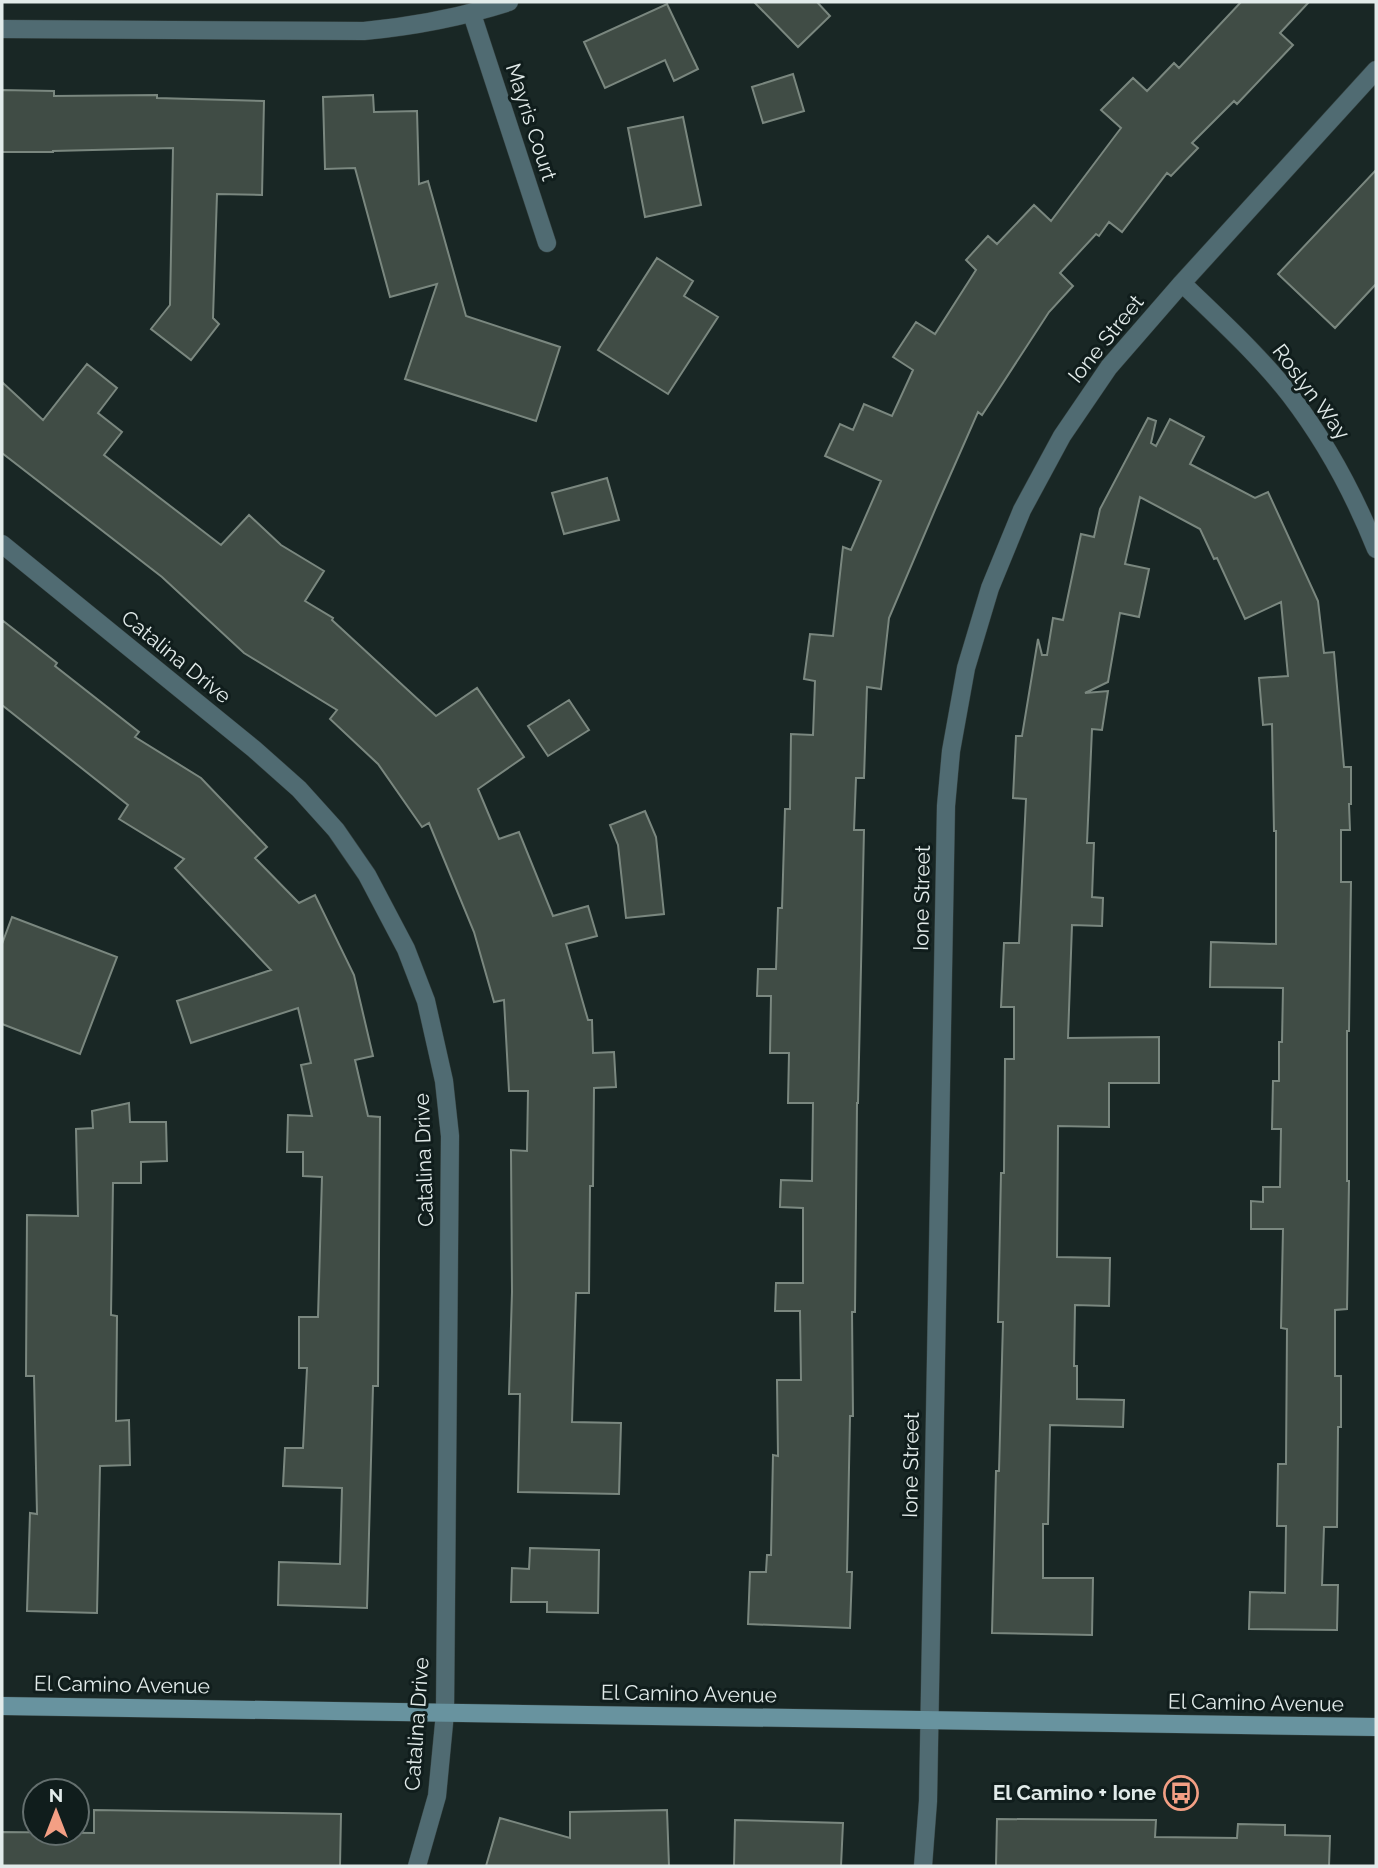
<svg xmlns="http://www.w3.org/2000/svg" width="1378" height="1868" viewBox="0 0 1378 1868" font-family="Raleway,sans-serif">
<rect width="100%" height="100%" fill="#192725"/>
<path fill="#404c45" stroke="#7a877f" stroke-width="2" d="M 754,2 L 817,2 L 830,16 L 798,47 Z
M 1241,2 L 1309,2 L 1280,33 L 1293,45 L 1237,104 L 1234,101 L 1192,143 L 1198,148 L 1171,176 L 1167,173 L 1122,232 L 1109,222 L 1099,236 L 1096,234 L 1060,273 L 1073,286 L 1049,312 L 982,415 L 978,412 L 937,505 L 889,618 L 881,689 L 867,687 L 864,778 L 856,778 L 854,830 L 864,830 L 858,1103 L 857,1103 L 855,1312 L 852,1312 L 853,1416 L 850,1416 L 847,1572 L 852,1572 L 850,1628 L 748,1624 L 750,1572 L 766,1572 L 767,1555 L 771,1555 L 773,1455 L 778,1456 L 777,1380 L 801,1380 L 800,1311 L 775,1311 L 776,1283 L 803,1283 L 803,1208 L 780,1207 L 781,1180 L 812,1181 L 813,1103 L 788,1103 L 789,1053 L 770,1053 L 771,996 L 757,996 L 758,969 L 776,969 L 778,908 L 782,908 L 785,809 L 790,809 L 791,734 L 813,735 L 815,681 L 804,679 L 810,634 L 833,636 L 843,547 L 851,550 L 881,481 L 825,456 L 840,424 L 853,430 L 864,404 L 892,416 L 913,370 L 893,357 L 916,322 L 935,334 L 976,270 L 966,260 L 988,236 L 997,244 L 1034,205 L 1051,221 L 1121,128 L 1101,110 L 1133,78 L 1147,91 L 1174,63 L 1179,68 Z
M 667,4 L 698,69 L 674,81 L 665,60 L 605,88 L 584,42 Z
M 793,74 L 804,111 L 763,123 L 752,87 Z
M 2,90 L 54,91 L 54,96 L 157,95 L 157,98 L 264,101 L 262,195 L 217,194 L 213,318 L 219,324 L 191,360 L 151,329 L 170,305 L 173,148 L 53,151 L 53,152 L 2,152 Z
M 373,95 L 374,112 L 417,111 L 419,184 L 428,181 L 466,316 L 560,347 L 536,421 L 405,379 L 437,284 L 390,297 L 355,168 L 325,169 L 323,97 Z
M 683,117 L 701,205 L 645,217 L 628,128 Z
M 1376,170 L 1376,284 L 1335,328 L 1278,274 Z
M 657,258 L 693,281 L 684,296 L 718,317 L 668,394 L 598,350 Z
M 87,364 L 117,388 L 98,413 L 122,432 L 104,455 L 221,545 L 249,515 L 281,545 L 324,571 L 305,601 L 333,618 L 332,620 L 436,716 L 477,688 L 524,757 L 478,789 L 499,839 L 519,832 L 553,916 L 588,906 L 597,936 L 566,944 L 588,1020 L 592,1020 L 593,1053 L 614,1052 L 616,1087 L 594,1088 L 593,1186 L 590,1186 L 589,1293 L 576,1293 L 572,1422 L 621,1423 L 619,1494 L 518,1492 L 520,1394 L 509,1394 L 512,1292 L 511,1150 L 527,1151 L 528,1091 L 509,1091 L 504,1000 L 494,1002 L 474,932 L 429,823 L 422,827 L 378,764 L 330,719 L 337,710 L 244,653 L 162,577 L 2,453 L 2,382 L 43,420 Z
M 1148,418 L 1156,421 L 1151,443 L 1156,446 L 1170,419 L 1204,437 L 1190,464 L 1255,498 L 1268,492 L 1318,601 L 1324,653 L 1334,652 L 1344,767 L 1351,767 L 1351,804 L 1349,804 L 1350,830 L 1341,830 L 1341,882 L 1351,882 L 1349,1031 L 1347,1031 L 1347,1181 L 1349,1181 L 1347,1309 L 1335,1310 L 1335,1376 L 1341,1376 L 1341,1427 L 1338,1427 L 1337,1527 L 1324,1527 L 1322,1585 L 1338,1585 L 1337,1630 L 1249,1629 L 1250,1592 L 1285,1593 L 1286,1526 L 1277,1526 L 1278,1464 L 1286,1464 L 1287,1329 L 1281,1328 L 1283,1229 L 1251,1229 L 1251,1201 L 1263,1202 L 1263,1187 L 1280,1187 L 1281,1129 L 1272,1129 L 1273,1081 L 1279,1081 L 1279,1042 L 1282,1042 L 1283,988 L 1210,987 L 1211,942 L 1276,944 L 1276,831 L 1274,831 L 1272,724 L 1263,725 L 1259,678 L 1288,676 L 1281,602 L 1245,619 L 1217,558 L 1214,559 L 1200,529 L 1140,497 L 1125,564 L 1149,569 L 1139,617 L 1120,613 L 1108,682 L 1085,693 L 1108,691 L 1102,730 L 1092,729 L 1087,843 L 1094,843 L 1092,897 L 1103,898 L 1102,926 L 1072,925 L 1068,1038 L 1159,1037 L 1159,1083 L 1109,1083 L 1109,1127 L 1058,1126 L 1057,1257 L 1110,1258 L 1109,1306 L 1075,1305 L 1074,1366 L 1077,1366 L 1077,1399 L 1124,1400 L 1123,1427 L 1050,1425 L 1048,1524 L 1043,1524 L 1043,1578 L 1093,1578 L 1092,1635 L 992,1633 L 996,1471 L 999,1471 L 1003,1322 L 998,1322 L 1001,1173 L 1004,1173 L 1005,1059 L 1014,1059 L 1014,1007 L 1001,1007 L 1004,943 L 1019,943 L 1026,799 L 1013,798 L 1016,736 L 1022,736 L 1038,639 L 1042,655 L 1047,655 L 1053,618 L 1063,620 L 1081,534 L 1094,537 L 1100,509 Z
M 607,478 L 619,520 L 564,534 L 552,493 Z
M 2,620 L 57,663 L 55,666 L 139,732 L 135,737 L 201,778 L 267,847 L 255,858 L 299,903 L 315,895 L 354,975 L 373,1056 L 355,1060 L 368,1116 L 380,1117 L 378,1386 L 373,1386 L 367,1608 L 278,1605 L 279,1562 L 340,1564 L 342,1488 L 283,1486 L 285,1448 L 303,1448 L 307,1368 L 299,1368 L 299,1317 L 318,1317 L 322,1177 L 303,1176 L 303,1152 L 287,1152 L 288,1115 L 312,1116 L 301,1065 L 311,1063 L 298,1008 L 191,1043 L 177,1001 L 271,970 L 175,868 L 184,859 L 119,819 L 128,805 L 2,705 Z
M 569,700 L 589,730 L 548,756 L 528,726 Z
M 645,811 L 656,837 L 664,914 L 626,918 L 618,845 L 610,825 Z
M 12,917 L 117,957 L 80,1054 L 2,1024 L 2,944 Z
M 129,1103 L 130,1122 L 166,1122 L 167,1161 L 141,1162 L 141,1183 L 113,1183 L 111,1315 L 117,1316 L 116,1421 L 129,1420 L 130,1465 L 100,1466 L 97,1613 L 27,1611 L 30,1513 L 37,1514 L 34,1376 L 26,1376 L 27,1215 L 78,1216 L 76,1129 L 93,1128 L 92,1111 Z
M 530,1548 L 599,1550 L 598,1613 L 547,1612 L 547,1602 L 511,1602 L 512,1568 L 529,1569 Z
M 94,1810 L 341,1814 L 340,1866 L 2,1866 L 2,1832 L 94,1833 Z
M 667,1810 L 669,1866 L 486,1866 L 500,1818 L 570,1838 L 570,1812 Z
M 997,1819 L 1156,1820 L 1155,1837 L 1237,1838 L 1238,1824 L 1285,1825 L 1285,1835 L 1330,1836 L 1329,1866 L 996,1866 Z
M 735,1820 L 843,1823 L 841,1866 L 734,1866 Z"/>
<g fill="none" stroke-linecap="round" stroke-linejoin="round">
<g stroke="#354241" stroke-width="19">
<path id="minor" d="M 472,14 L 547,243
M 2,29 L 364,31 C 416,26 459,18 509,2
M 1182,283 C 1219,319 1258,354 1290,395 C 1326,442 1354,494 1376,549
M 2,544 L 254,749 L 299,789 L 336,830 L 367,875 L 406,949 L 426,1001 L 444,1081 L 450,1136 L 445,1713 L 437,1796 L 417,1866
M 923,1866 L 928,1801 L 946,806 L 951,751 L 966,668 L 990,588 L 1022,510 L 1062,436 L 1109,367 L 1182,283 L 1376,70"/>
</g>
<g stroke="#354241" stroke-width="19">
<path id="secondary" d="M 2,1706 L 1376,1727"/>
</g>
<use href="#minor" stroke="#506b72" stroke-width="18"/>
<use href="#secondary" stroke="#68939f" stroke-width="18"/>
</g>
<defs>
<g id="bus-ring" transform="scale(1.75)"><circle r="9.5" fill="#101d1c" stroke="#f39f84" stroke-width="1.5"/><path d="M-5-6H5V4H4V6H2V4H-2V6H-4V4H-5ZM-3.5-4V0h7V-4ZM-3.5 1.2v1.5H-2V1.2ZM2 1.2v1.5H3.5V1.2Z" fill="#f39f84"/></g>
</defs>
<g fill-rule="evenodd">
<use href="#bus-ring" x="1181" y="1793"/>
</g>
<g text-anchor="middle" stroke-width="6" stroke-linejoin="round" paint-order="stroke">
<g font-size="21" fill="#e2ebea" stroke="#101d1c">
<text transform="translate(531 122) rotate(72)" y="7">Mayris Court</text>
<text transform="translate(1106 339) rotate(-51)" y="7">Ione Street</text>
<text transform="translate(1311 392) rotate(53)" y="7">Roslyn Way</text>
<text transform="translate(176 657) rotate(39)" y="7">Catalina Drive</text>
<text transform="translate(922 898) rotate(-89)" y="7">Ione Street</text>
<text transform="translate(424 1160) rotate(-92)" y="7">Catalina Drive</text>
<text transform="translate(911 1465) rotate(-89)" y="7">Ione Street</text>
<text transform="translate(122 1685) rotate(1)" y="7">El Camino Avenue</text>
<text transform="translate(689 1694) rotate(1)" y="7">El Camino Avenue</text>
<text transform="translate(1256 1703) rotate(1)" y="7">El Camino Avenue</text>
<text transform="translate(417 1724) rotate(-86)" y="7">Catalina Drive</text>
</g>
<g font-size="21" font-weight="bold" fill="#e2ebea" stroke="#101d1c" text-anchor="end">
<text x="1156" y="1800">El Camino + Ione</text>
</g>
</g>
<rect width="1378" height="1868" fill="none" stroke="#e2ebea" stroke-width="7"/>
<g transform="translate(56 1812)"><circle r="33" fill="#101d1c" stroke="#646f6e" stroke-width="2"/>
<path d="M0-5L12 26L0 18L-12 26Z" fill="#f39f84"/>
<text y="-10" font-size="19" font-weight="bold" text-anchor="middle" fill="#e2ebea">N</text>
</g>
</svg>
